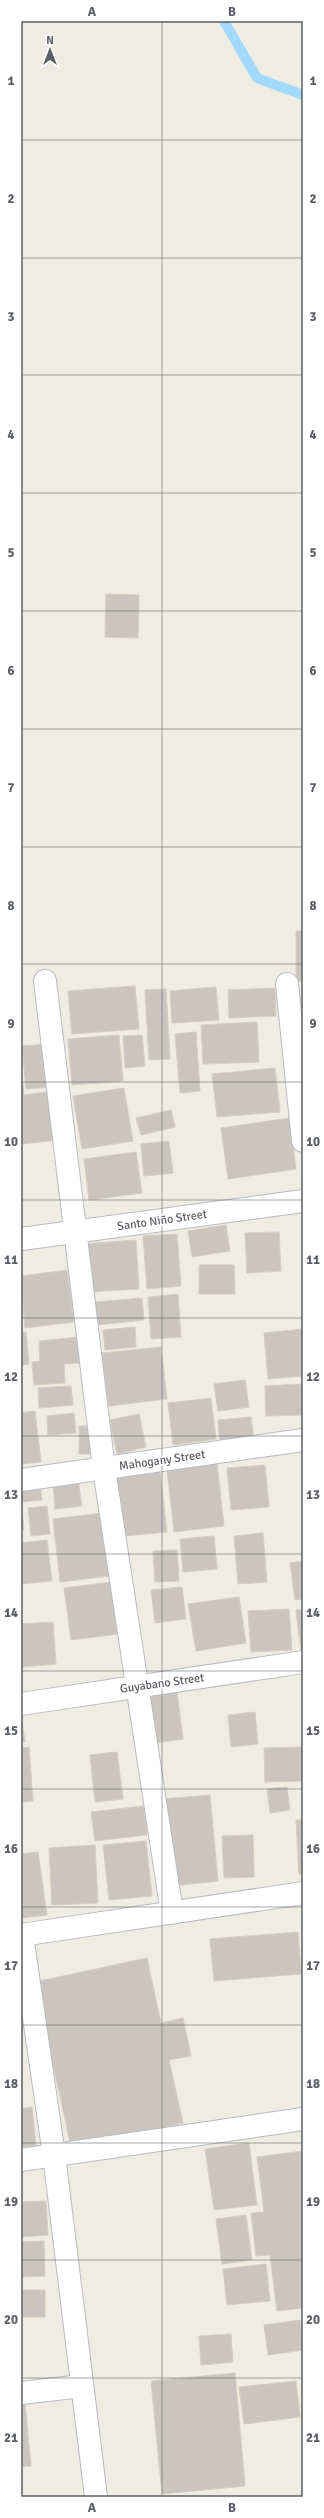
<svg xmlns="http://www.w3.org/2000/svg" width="324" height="2518" viewBox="0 0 324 2518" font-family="Signika,sans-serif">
<rect width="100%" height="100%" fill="#efece2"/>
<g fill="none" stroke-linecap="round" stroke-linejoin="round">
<path stroke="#a2d9ff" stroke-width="10" d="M 224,21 L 257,78 L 303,95"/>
</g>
<path fill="#cac6bf" stroke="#d4cdc0" d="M 106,594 L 139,595 L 138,638 L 105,637 Z
M 296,931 L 303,931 L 303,981 L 296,981 Z
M 135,986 L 139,1029 L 72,1034 L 68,991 Z
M 216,987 L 219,1020 L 172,1023 L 170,991 Z
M 275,988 L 276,1016 L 229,1018 L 228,990 Z
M 166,989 L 170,1059 L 149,1060 L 145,990 Z
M 257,1022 L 259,1062 L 203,1064 L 201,1025 Z
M 196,1032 L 200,1091 L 180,1093 L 175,1034 Z
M 119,1035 L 123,1081 L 72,1085 L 68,1039 Z
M 142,1035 L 145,1066 L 125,1068 L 123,1036 Z
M 48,1044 L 52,1087 L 26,1089 L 22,1046 Z
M 21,1068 L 24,1095 L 54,1091 L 59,1140 L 21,1144 Z
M 275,1068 L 280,1112 L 217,1117 L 212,1074 Z
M 124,1088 L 133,1141 L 82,1149 L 73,1096 Z
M 171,1110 L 175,1127 L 141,1135 L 136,1118 Z
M 289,1118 L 296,1169 L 228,1179 L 221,1128 Z
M 169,1141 L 173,1173 L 144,1176 L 141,1144 Z
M 136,1152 L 142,1193 L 89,1200 L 84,1159 Z
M 226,1225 L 230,1251 L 192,1257 L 188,1231 Z
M 279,1232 L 281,1271 L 247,1273 L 245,1233 Z
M 177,1234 L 181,1286 L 147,1289 L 143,1236 Z
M 136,1240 L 139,1289 L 85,1292 L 82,1244 Z
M 199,1265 L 234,1265 L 235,1294 L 199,1294 Z
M 67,1270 L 74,1322 L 25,1328 L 21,1276 Z
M 178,1294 L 181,1337 L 151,1339 L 148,1297 Z
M 142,1298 L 144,1320 L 97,1325 L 95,1302 Z
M 135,1327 L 136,1347 L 105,1350 L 103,1330 Z
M 303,1329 L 303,1376 L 268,1379 L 264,1333 Z
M 26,1332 L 29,1364 L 21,1365 L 21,1333 Z
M 79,1337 L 82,1363 L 64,1364 L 65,1383 L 34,1385 L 32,1362 L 40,1361 L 39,1341 Z
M 161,1347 L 167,1399 L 109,1406 L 102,1353 Z
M 245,1380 L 249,1407 L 218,1411 L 214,1384 Z
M 303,1384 L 303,1415 L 266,1416 L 265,1386 Z
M 71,1386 L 73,1405 L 39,1408 L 38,1388 Z
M 211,1398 L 216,1439 L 173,1445 L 168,1403 Z
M 35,1411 L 41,1462 L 21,1464 L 21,1413 Z
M 74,1413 L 76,1433 L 48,1435 L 47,1416 Z
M 139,1414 L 146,1447 L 117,1454 L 110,1420 Z
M 251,1417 L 254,1441 L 220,1445 L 218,1420 Z
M 79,1426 L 96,1426 L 96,1454 L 79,1454 Z
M 217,1463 L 224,1526 L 174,1532 L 167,1469 Z
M 265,1465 L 269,1507 L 231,1510 L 227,1468 Z
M 160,1472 L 167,1532 L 123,1536 L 116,1477 Z
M 78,1479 L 82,1506 L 55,1509 L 53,1482 Z
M 40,1484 L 42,1500 L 21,1502 L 24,1529 L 21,1530 L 21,1486 Z
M 47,1506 L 50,1534 L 31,1536 L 28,1508 Z
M 102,1513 L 109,1576 L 60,1582 L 53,1519 Z
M 263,1533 L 267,1582 L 238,1584 L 234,1536 Z
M 214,1536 L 217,1569 L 183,1572 L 180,1539 Z
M 47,1540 L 52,1581 L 21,1584 L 21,1543 Z
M 177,1550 L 179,1581 L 155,1582 L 153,1551 Z
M 303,1561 L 303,1599 L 295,1600 L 290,1563 Z
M 111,1582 L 118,1634 L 71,1640 L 64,1588 Z
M 182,1587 L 186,1619 L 155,1623 L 151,1590 Z
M 239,1597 L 246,1643 L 196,1651 L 188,1604 Z
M 289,1609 L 292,1650 L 251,1652 L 248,1611 Z
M 303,1609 L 303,1652 L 301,1652 L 296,1610 Z
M 53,1622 L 56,1664 L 22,1667 L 21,1624 Z
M 177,1691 L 183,1739 L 156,1743 L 149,1695 Z
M 255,1712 L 258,1744 L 231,1747 L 228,1715 Z
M 21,1714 L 25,1742 L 21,1742 Z
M 29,1747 L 33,1801 L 21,1802 L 21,1748 Z
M 303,1747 L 303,1781 L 265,1782 L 264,1748 Z
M 117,1752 L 123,1799 L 95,1802 L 90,1755 Z
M 287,1787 L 290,1810 L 270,1813 L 267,1789 Z
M 210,1795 L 218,1881 L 171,1886 L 163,1799 Z
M 144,1806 L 147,1835 L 95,1841 L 91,1812 Z
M 296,1820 L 303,1820 L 303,1874 L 299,1874 Z
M 253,1835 L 254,1877 L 224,1878 L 222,1836 Z
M 146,1841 L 152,1896 L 109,1900 L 103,1845 Z
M 95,1845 L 98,1903 L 52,1905 L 49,1848 Z
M 38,1852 L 47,1915 L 21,1918 L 21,1854 Z
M 298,1932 L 301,1974 L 214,1981 L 210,1939 Z
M 147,1958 L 161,2023 L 183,2018 L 191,2056 L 169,2060 L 183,2123 L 71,2147 L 35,1982 Z
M 32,2107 L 36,2146 L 21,2147 L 21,2109 Z
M 249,2143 L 257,2205 L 214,2210 L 205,2149 Z
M 303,2151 L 303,2308 L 277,2311 L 270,2255 L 256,2256 L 251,2213 L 264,2212 L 257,2157 Z
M 46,2201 L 48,2235 L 21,2237 L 21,2202 Z
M 246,2215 L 252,2260 L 222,2264 L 216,2219 Z
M 44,2241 L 45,2276 L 21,2277 L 21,2242 Z
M 266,2264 L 270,2301 L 227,2305 L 223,2269 Z
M 21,2290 L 45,2290 L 45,2317 L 21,2317 Z
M 300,2320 L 303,2350 L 268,2355 L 264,2325 Z
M 231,2334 L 233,2362 L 201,2365 L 199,2336 Z
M 235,2373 L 245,2486 L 162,2494 L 151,2381 Z
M 296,2381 L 300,2417 L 244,2424 L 239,2387 Z
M 25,2404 L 31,2466 L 21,2467 L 21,2405 Z"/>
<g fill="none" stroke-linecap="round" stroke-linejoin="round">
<g stroke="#b8bbc0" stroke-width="24">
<path id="minor" d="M 45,981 L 104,1469 L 172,1913
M 287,984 L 303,1141
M 21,1239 L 303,1201
M 21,1480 L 303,1440
M 21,1704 L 303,1662
M 21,1935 L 303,1893
M 22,1935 L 54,2155 L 96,2497
M 21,2160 L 303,2119
M 21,2393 L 82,2386"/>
</g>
<use href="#minor" stroke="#fff" stroke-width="22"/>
</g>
<path fill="none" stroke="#5b5f65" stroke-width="1" stroke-opacity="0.55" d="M 162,21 L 162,2497M 21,140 L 303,140M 21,258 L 303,258M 21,375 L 303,375M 21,493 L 303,493M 21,611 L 303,611M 21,729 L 303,729M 21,847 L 303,847M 21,964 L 303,964M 21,1082 L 303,1082M 21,1200 L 303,1200M 21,1318 L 303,1318M 21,1436 L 303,1436M 21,1554 L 303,1554M 21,1671 L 303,1671M 21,1789 L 303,1789M 21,1907 L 303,1907M 21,2025 L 303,2025M 21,2143 L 303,2143M 21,2260 L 303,2260M 21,2378 L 303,2378"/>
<g text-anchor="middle" stroke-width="3.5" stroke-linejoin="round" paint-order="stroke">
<g font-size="12" fill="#5b5f65" stroke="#fff">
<text transform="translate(162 1220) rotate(-8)" y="4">Santo Niño Street</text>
<text transform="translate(162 1460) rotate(-8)" y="4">Mahogany Street</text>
<text transform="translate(162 1683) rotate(-8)" y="4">Guyabano Street</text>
</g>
</g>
<rect width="324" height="2518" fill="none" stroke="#ffffff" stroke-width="44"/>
<g transform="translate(50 50)" stroke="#ffffff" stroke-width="3" paint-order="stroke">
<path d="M0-3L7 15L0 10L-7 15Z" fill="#5b5f65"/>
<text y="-6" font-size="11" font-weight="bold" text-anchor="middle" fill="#5b5f65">N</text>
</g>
<rect x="22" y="22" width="280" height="2474" fill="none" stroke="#5b5f65" stroke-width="1.5"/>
<g font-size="13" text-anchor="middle" font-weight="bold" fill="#5b5f65">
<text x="92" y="16">A</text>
<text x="232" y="16">B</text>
<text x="11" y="85">1</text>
<text x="313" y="85">1</text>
<text x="11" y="203">2</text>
<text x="313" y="203">2</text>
<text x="11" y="321">3</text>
<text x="313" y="321">3</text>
<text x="11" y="439">4</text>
<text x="313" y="439">4</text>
<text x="11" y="557">5</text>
<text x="313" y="557">5</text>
<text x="11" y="675">6</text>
<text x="313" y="675">6</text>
<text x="11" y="792">7</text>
<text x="313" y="792">7</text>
<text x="11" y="910">8</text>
<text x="313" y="910">8</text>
<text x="11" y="1028">9</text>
<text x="313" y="1028">9</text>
<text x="11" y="1146">10</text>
<text x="313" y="1146">10</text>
<text x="11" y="1264">11</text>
<text x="313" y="1264">11</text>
<text x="11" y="1381">12</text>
<text x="313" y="1381">12</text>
<text x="11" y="1499">13</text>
<text x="313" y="1499">13</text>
<text x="11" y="1617">14</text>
<text x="313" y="1617">14</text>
<text x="11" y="1735">15</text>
<text x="313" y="1735">15</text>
<text x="11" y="1853">16</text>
<text x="313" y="1853">16</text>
<text x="11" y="1970">17</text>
<text x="313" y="1970">17</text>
<text x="11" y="2088">18</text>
<text x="313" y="2088">18</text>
<text x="11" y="2206">19</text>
<text x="313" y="2206">19</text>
<text x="11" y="2324">20</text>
<text x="313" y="2324">20</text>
<text x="11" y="2442">21</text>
<text x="313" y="2442">21</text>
<text x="92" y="2512">A</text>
<text x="232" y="2512">B</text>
</g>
</svg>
